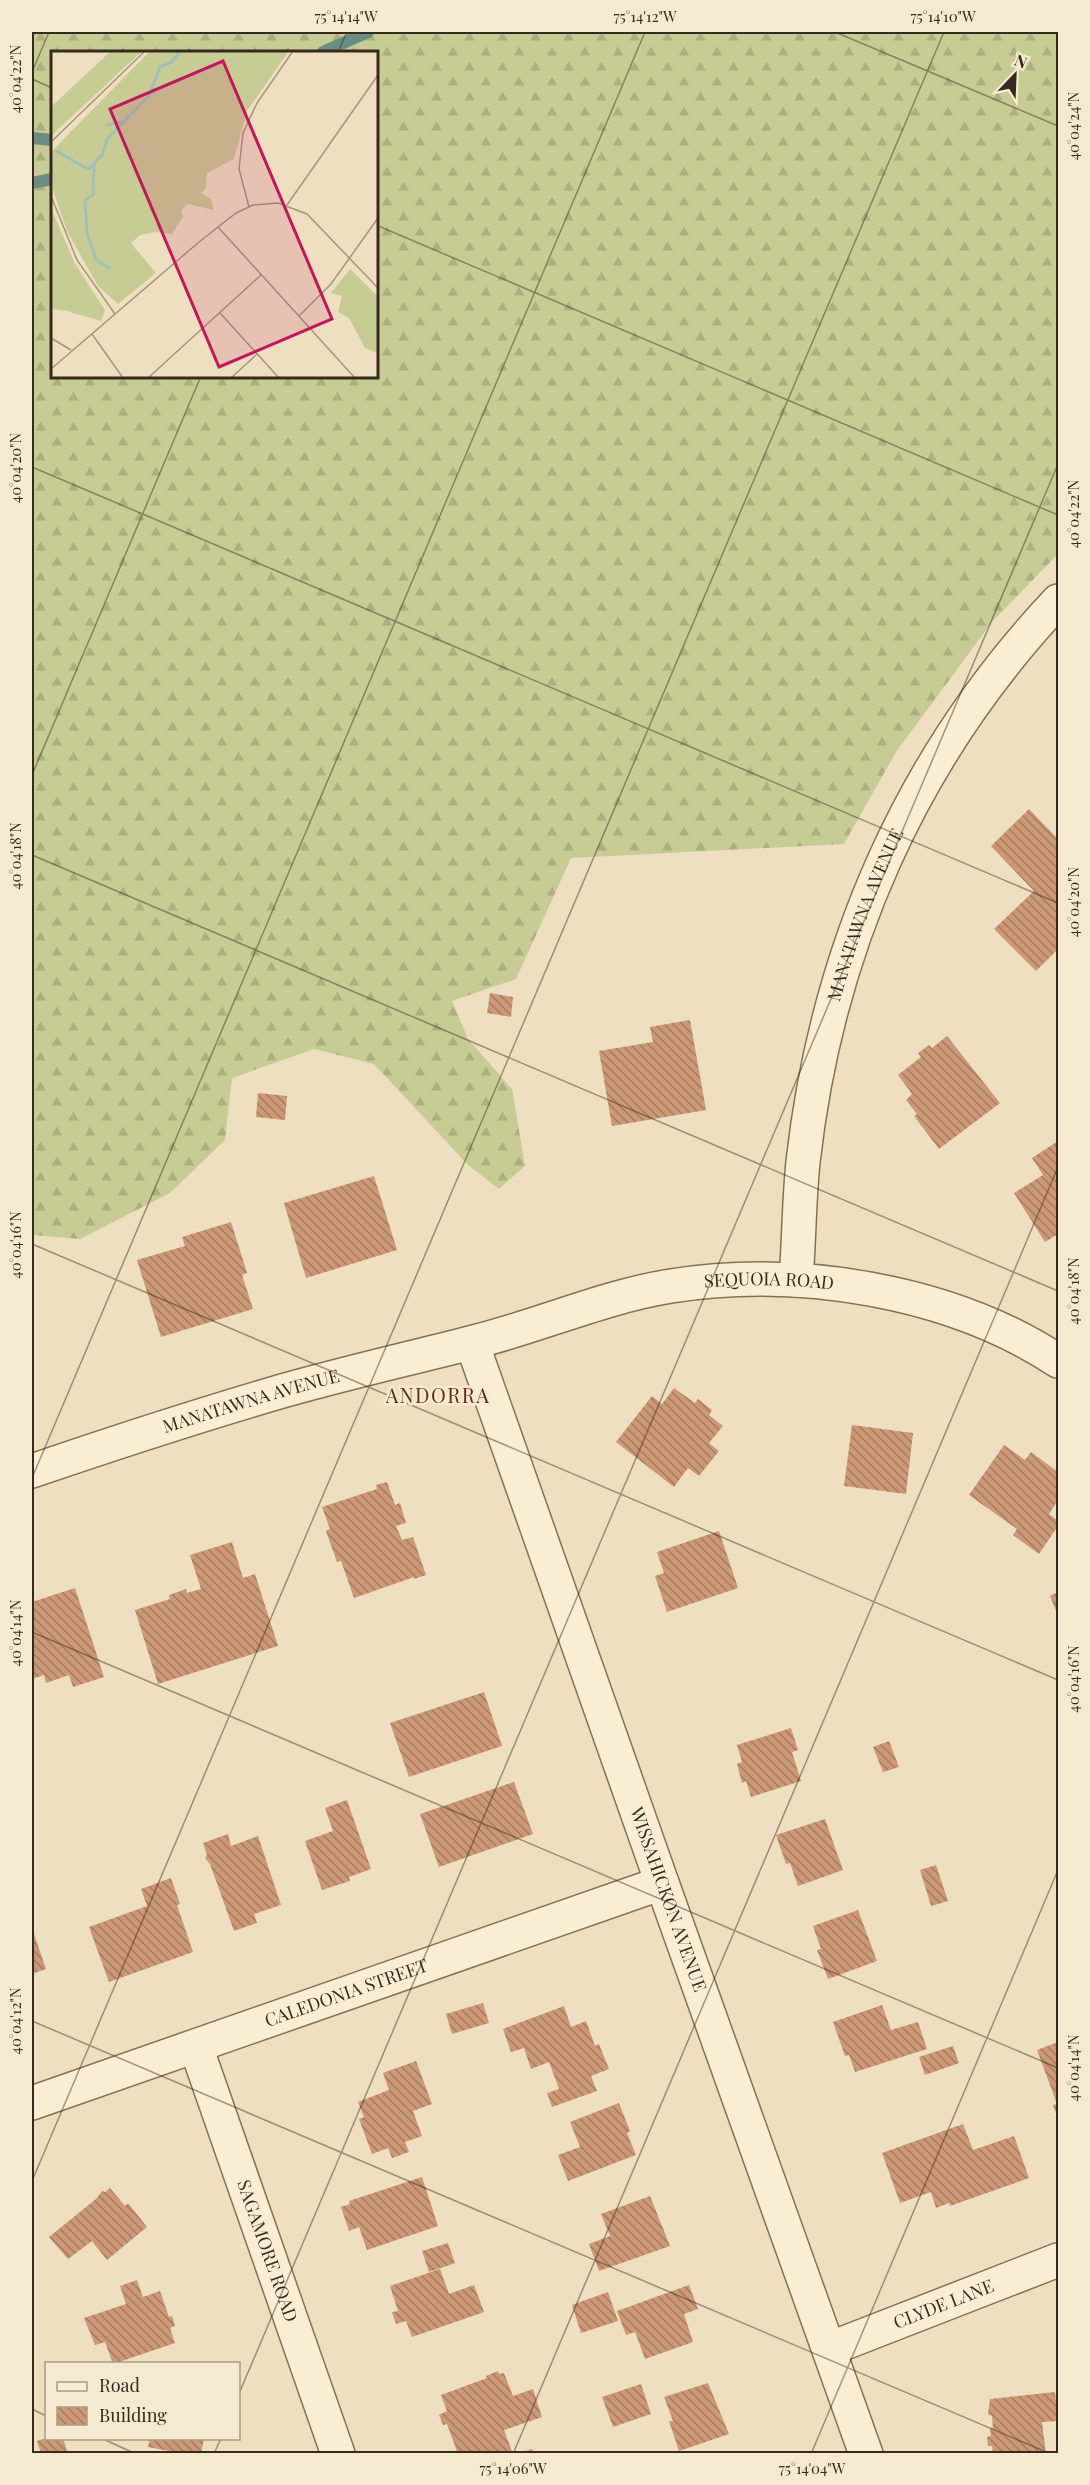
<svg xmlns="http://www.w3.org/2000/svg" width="1090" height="2485" viewBox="0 0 1090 2485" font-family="'Playfair Display',serif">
<defs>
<pattern id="forest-firs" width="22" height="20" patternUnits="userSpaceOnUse" patternTransform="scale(1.5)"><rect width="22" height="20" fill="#c7cc95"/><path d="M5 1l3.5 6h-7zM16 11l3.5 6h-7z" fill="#acaf80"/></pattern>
<pattern id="building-back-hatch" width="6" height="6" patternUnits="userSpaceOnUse" patternTransform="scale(1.5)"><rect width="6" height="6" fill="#cc9876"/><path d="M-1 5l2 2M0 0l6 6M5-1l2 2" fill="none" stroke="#a67c60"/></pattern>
</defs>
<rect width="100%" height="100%" fill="#eedfc0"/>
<path fill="url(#forest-firs)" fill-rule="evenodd" d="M 32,32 L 1058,32 L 1058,554 L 992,622 L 896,752 L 844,844 L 571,858 L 516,979 L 452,1001 L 468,1039 L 512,1089 L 525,1166 L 499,1189 L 468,1165 L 374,1064 L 314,1049 L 232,1078 L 225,1140 L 170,1193 L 80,1239 L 32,1235 ZM 52,52 L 376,52 L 376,376 L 52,376 Z"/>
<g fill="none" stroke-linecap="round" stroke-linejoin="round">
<path stroke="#6a8e84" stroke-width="12" d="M 323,52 L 368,32
M 32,138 L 52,140
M 32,183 L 52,179"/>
</g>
<path fill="url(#building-back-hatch)" d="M 1029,809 L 1058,839 L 1058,949 L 1036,971 L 994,929 L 1034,891 L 991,846 Z
M 490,993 L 513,997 L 511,1017 L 487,1013 Z
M 690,1020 L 706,1110 L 612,1126 L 599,1051 L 653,1042 L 650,1027 Z
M 947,1036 L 1000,1103 L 939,1149 L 914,1116 L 917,1114 L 906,1100 L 912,1094 L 898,1075 L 921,1057 L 918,1053 L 929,1045 L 932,1048 Z
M 258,1093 L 287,1096 L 285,1120 L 256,1117 Z
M 1058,1141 L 1058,1234 L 1045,1242 L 1014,1193 L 1043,1175 L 1032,1158 Z
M 374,1176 L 397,1250 L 306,1278 L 284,1203 Z
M 231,1222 L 247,1273 L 242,1275 L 253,1309 L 161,1337 L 137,1260 L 185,1246 L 182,1237 Z
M 674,1388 L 695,1403 L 698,1399 L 712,1410 L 709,1415 L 723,1426 L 709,1443 L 719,1451 L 699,1476 L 688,1468 L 674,1487 L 616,1442 L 652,1396 L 662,1404 Z
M 852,1425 L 913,1433 L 906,1494 L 844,1486 Z
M 1004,1445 L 1025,1460 L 1031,1452 L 1058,1472 L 1058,1500 L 1049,1514 L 1058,1521 L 1058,1526 L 1039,1554 L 1013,1535 L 1017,1529 L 969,1495 Z
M 387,1482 L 395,1505 L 400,1503 L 406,1523 L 396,1526 L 402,1540 L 413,1537 L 426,1575 L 414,1579 L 414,1577 L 354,1598 L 341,1561 L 337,1562 L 326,1531 L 330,1529 L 322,1507 L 377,1489 L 376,1485 Z
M 719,1531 L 738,1588 L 667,1612 L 655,1576 L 664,1573 L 657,1552 Z
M 232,1542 L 243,1578 L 255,1574 L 278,1646 L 158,1684 L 135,1610 L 170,1599 L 169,1595 L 186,1589 L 187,1593 L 201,1589 L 190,1555 Z
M 75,1588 L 104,1677 L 73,1687 L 69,1675 L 46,1683 L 44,1675 L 32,1679 L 32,1602 Z
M 1058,1592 L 1058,1616 L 1050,1596 Z
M 484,1692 L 502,1746 L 409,1777 L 390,1723 Z
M 791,1728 L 798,1750 L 792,1752 L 801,1781 L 751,1797 L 746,1781 L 742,1783 L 737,1764 L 742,1762 L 737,1745 Z
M 889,1741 L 899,1767 L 883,1772 L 873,1747 Z
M 514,1782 L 533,1834 L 439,1867 L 420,1814 Z
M 347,1800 L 371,1869 L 349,1877 L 350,1881 L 322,1890 L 305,1841 L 333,1831 L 325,1808 Z
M 825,1819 L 843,1870 L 798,1886 L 790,1863 L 786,1864 L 776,1835 Z
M 228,1834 L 231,1846 L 258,1836 L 281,1905 L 254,1914 L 257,1923 L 234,1931 L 210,1864 L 205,1858 L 207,1855 L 203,1843 Z
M 936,1865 L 948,1901 L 931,1906 L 920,1870 Z
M 171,1878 L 180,1904 L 177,1905 L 193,1952 L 109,1982 L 89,1927 L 147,1906 L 141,1889 Z
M 858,1910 L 877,1961 L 828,1979 L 817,1950 L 821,1949 L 813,1926 Z
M 32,1928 L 46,1969 L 32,1974 Z
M 483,2003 L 489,2023 L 452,2034 L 446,2014 Z
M 882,2005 L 891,2030 L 918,2022 L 927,2049 L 855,2072 L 849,2055 L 845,2056 L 833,2022 Z
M 564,2006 L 571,2027 L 586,2021 L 595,2046 L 599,2044 L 609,2069 L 591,2076 L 597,2091 L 552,2107 L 547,2093 L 559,2089 L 549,2062 L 531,2069 L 524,2048 L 511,2052 L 503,2029 Z
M 1058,2042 L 1058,2119 L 1053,2105 L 1057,2104 L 1037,2050 Z
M 953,2046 L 959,2063 L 925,2075 L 919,2057 Z
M 416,2061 L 432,2104 L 413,2111 L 422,2136 L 405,2142 L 409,2152 L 392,2158 L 388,2148 L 372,2154 L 359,2119 L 364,2117 L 358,2102 L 389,2090 L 383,2073 Z
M 619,2103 L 630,2131 L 627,2133 L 636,2155 L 568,2181 L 558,2155 L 580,2147 L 570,2122 Z
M 963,2124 L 973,2150 L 1014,2136 L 1029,2178 L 950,2206 L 949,2203 L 936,2208 L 931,2192 L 900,2203 L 882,2153 Z
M 422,2177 L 438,2226 L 367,2250 L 359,2227 L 349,2231 L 341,2207 L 350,2204 L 349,2201 Z
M 110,2188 L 125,2206 L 128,2203 L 147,2227 L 107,2260 L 92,2241 L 68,2259 L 49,2237 L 96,2199 L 102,2191 L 105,2192 Z
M 650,2196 L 670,2246 L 599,2271 L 589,2244 L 610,2236 L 601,2214 Z
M 448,2243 L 455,2263 L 429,2272 L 422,2251 Z
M 440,2269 L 449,2294 L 474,2285 L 484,2312 L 412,2337 L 406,2321 L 396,2324 L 392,2312 L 398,2311 L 390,2286 Z
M 137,2280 L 143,2297 L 160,2291 L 169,2317 L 172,2316 L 175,2326 L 170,2328 L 175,2343 L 113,2364 L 105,2342 L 95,2345 L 84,2318 L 126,2304 L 120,2286 Z
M 689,2285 L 698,2309 L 684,2314 L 693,2342 L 645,2359 L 635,2332 L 626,2335 L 617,2311 Z
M 608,2292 L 618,2321 L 581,2333 L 572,2305 Z
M 498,2371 L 499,2374 L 504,2373 L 513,2396 L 533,2389 L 542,2417 L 504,2430 L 513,2454 L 458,2454 L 447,2424 L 443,2425 L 439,2415 L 447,2411 L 441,2395 L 487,2378 L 486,2376 Z
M 708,2383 L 729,2434 L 679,2451 L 669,2421 L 673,2421 L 664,2397 Z
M 641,2384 L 651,2414 L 613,2427 L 602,2397 Z
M 1055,2392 L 1058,2421 L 1042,2422 L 1046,2454 L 993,2454 L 992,2446 L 988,2446 L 987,2437 L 991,2436 L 990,2428 L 993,2428 L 992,2416 L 988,2414 L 990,2399 Z
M 46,2438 L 63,2438 L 68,2454 L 41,2454 L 37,2441 Z
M 150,2438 L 204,2438 L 201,2454 L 185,2454 L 148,2447 Z
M 532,2449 L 534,2454 L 520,2454 L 520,2453 Z"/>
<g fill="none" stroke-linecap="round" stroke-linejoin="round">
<g stroke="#877058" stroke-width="36">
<g id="minor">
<path id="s1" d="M 796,1280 C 799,1241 799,1201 803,1162 C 827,949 911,757 1058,601"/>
<path id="s2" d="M 472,1343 L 662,1883 L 866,2454"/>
<path id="s3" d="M 32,1471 C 111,1444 191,1418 272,1394 C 337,1375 404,1360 470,1343 C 537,1327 602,1297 671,1286 C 798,1266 950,1290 1058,1361"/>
<path id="s4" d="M 196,2047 L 338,2454"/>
<path id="s5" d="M 32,2103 L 662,1883"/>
<path id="s6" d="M 829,2349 L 1058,2260"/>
</g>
</g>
<use href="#minor" stroke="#f9edd4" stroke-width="33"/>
</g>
<path fill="none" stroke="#37291d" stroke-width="1.5" stroke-opacity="0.45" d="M 835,32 L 1058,126M 338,52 L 347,32M 32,72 L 49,32M 32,79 L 52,88M 376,225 L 1058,515M 32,467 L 1058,903M 32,775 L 201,376M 32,855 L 1058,1291M 32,1244 L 1058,1680M 32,1478 L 645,32M 32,1632 L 1058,2068M 32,2021 L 1051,2454M 32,2181 L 944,32M 238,2396 L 1058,464M 32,2409 L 46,2416M 101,2438 L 136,2454M 214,2454 L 221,2438M 513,2454 L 1058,1167M 811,2454 L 1058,1870"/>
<g text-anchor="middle" stroke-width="5" stroke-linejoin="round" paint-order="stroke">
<g font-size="18" fill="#37291d" stroke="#f5ead0">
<text dy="6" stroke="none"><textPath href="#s1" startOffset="374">MANATAWNA AVENUE</textPath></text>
<text dy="6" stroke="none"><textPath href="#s3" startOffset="764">SEQUOIA ROAD</textPath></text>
<text dy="6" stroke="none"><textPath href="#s3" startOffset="230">MANATAWNA AVENUE</textPath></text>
<text dy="6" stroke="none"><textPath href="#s2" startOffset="590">WISSAHICKON AVENUE</textPath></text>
<text dy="6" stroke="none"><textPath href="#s5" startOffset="333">CALEDONIA STREET</textPath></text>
<text dy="6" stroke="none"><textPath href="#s4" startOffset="216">SAGAMORE ROAD</textPath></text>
<text dy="6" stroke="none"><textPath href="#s6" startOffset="123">CLYDE LANE</textPath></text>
</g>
<g font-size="20" letter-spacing="1.5" fill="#63291c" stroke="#f5ead0">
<text x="438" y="1403">ANDORRA</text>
</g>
</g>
<g transform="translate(51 51)">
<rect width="327" height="327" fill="#eedfc0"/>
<path d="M 0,237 L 12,248 L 19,260 L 0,258 Z" fill="#c7cc95"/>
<path d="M 99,0 L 238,0 L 196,60 L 183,108 L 156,122 L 155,137 L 150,142 L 160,148 L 163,159 L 137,153 L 130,159 L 132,166 L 121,183 L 104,181 L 89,184 L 80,192 L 105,222 L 67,253 L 47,235 L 16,180 L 2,139 L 0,101 ZM 0,157 L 24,213 L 54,259 L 50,270 L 19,261 L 0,237 ZM 299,218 L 327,246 L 327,302 L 314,297 L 298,267 L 287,261 L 291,245 L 280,242 Z" fill="#c7cc95"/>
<path d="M 60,0 L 91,0 L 0,85 L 0,56 Z" fill="#c7cc95"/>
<path fill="none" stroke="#a3c0b7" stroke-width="3" d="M 55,74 L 75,70M 5,100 L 37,118 L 42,114M 59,218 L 45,208 L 36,182 L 34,149 L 42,144 L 43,112 L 52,103 L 56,88 L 98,45 L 109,16 L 121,11 L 129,0"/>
<path fill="none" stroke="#a5967f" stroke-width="1.5" d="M 0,91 L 94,0M 0,145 L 26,209 L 64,263M 236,154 L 327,24M 198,156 L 188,118 L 192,82 L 206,52 L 242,0M 167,176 L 304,327M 169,262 L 228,327M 248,265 L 280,233 L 327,167M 41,283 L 72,327M 0,287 L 20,299M 0,318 L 148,191 L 185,162 L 202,154 L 227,152 L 256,163 L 327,237M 97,327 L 210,224M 180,327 L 206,303"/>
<path fill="#c2185b" fill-opacity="0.15" stroke="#c2185b" stroke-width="3" d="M 172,10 L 281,268 L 168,316 L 59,58 Z"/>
<rect width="327" height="327" fill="none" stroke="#37291d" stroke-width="3"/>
</g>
<rect width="1090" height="2485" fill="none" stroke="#f5ead0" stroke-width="66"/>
<rect x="45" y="2362" width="195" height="78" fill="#f5ead0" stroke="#a99d88" stroke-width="1.5"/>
<rect x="57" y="2382" width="30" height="9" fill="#f9edd4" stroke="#a99d88" stroke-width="1.5"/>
<text x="99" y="2392" font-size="18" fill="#37291d">Road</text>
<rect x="57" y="2407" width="30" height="18" fill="url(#building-back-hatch)" stroke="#a99d88" stroke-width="1.5"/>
<text x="99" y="2422" font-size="18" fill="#37291d">Building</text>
<g transform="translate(1015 75) rotate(23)" stroke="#f5ead0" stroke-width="4.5" paint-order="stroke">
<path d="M0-4.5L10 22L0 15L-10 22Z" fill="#37291d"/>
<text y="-9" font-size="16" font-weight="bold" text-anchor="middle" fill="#37291d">N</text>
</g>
<rect x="33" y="33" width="1024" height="2419" fill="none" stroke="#37291d" stroke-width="2"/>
<g font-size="15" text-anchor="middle" fill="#37291d">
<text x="346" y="22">75°14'14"W</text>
<text x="645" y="22">75°14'12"W</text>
<text x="943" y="22">75°14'10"W</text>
<text transform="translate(16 79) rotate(-90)" y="5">40°04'22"N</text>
<text transform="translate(1074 126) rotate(-90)" y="5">40°04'24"N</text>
<text transform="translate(16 468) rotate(-90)" y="5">40°04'20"N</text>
<text transform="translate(1074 514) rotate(-90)" y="5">40°04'22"N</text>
<text transform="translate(16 856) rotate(-90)" y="5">40°04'18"N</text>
<text transform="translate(1074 902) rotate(-90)" y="5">40°04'20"N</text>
<text transform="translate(16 1245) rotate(-90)" y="5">40°04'16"N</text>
<text transform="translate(1074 1291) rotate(-90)" y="5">40°04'18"N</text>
<text transform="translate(16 1633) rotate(-90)" y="5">40°04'14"N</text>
<text transform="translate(1074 1679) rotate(-90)" y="5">40°04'16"N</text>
<text transform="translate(16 2021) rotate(-90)" y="5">40°04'12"N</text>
<text transform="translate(1074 2068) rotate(-90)" y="5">40°04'14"N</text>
<text x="513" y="2474">75°14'06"W</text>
<text x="812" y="2474">75°14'04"W</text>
</g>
</svg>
